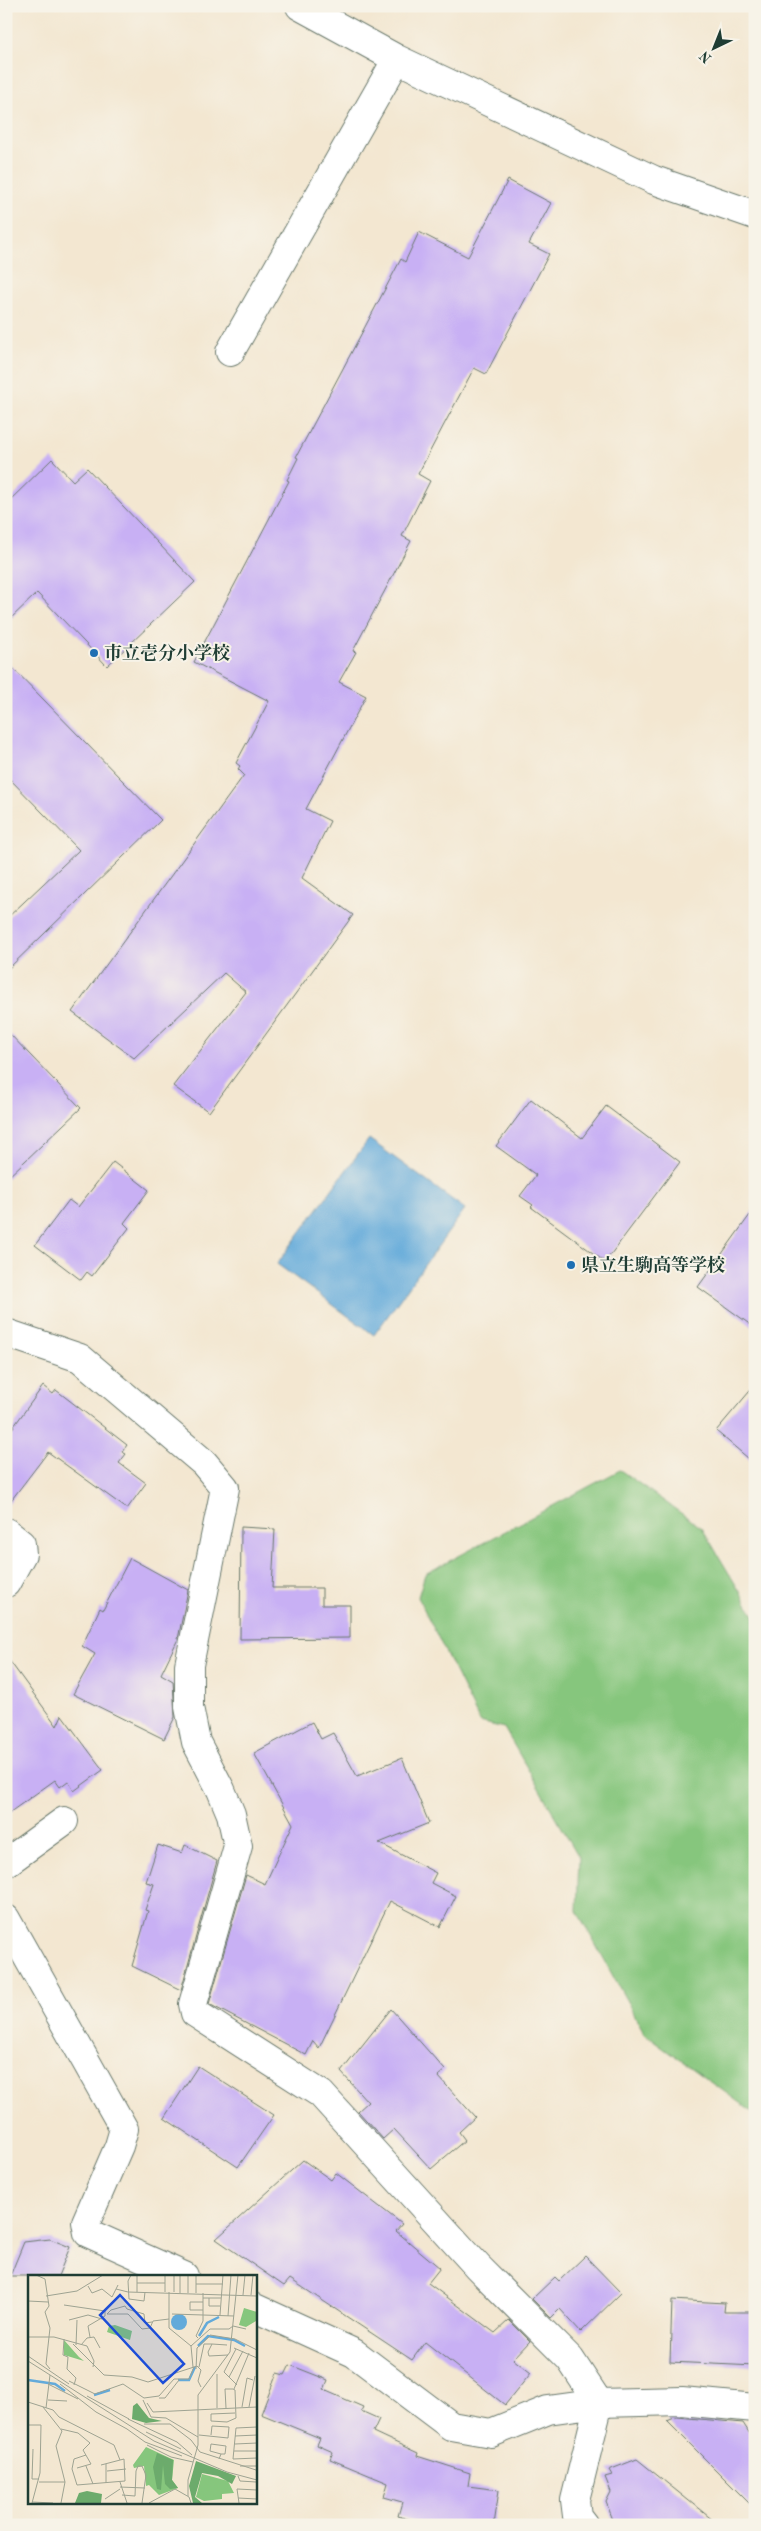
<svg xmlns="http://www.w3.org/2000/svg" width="761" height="2531" viewBox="0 0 761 2531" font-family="'Old Standard TT','Noto Serif JP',serif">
<rect width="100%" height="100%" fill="#f7f3e8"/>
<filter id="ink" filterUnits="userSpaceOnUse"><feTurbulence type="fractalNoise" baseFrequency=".02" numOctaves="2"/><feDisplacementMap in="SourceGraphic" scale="10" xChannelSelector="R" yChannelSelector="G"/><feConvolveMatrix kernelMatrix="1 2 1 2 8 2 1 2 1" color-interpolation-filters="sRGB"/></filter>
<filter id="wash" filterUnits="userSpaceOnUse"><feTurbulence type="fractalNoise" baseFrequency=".0096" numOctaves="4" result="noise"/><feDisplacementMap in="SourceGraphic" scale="20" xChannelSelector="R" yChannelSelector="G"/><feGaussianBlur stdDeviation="1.12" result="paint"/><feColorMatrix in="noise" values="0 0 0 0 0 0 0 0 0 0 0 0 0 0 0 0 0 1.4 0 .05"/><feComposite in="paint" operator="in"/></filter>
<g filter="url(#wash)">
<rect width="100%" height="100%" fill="#f3e7d1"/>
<path fill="#86c67d" stroke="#528258" d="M 620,1470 L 702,1528 L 755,1617 L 755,2114 L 645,2034 L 577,1911 L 579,1857 L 504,1728 L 480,1722 L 418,1597 L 425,1574 Z"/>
<path fill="#63aada" stroke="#417487" d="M 369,1139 L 465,1209 L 374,1335 L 277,1264 Z"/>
<g id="blocks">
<path fill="#c8b0f4" d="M 508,180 L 551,203 L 529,244 L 549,254 L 486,374 L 474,368 L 418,474 L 430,481 L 402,536 L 411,541 L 353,651 L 356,652 L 339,682 L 366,696 L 306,809 L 330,821 L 302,878 L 353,915 L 209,1112 L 173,1086 L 246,992 L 224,973 L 134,1058 L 72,1012 L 244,775 L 238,769 L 240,766 L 236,763 L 269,701 L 194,662 L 289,481 L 287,480 L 298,458 L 296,457 L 401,259 L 405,262 L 419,232 L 468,257 Z
M 52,459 L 73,481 L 87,468 L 195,582 L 107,666 L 37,593 L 6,623 L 6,504 Z
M 6,661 L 161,820 L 6,971 L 6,919 L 79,850 L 6,775 Z
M 6,1030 L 81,1108 L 6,1179 Z
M 531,1099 L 582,1138 L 606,1106 L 680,1162 L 605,1262 L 531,1207 L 533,1205 L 520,1196 L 536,1175 L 496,1146 Z
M 113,1162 L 149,1190 L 124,1223 L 129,1228 L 92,1276 L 87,1272 L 81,1280 L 35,1245 L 69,1200 L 78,1207 Z
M 755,1208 L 755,1328 L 698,1287 Z
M 755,1385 L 755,1464 L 716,1431 Z
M 43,1386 L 53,1394 L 56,1390 L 127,1445 L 122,1452 L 126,1454 L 119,1463 L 146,1483 L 127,1509 L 48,1452 L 6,1507 L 6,1437 Z
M 241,1527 L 275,1529 L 272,1588 L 322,1588 L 322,1605 L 350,1605 L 350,1638 L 240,1639 Z
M 130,1558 L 188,1590 L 178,1639 L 161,1674 L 173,1681 L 175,1717 L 164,1739 L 73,1694 L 95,1654 L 82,1646 L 100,1608 L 103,1610 Z
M 6,1656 L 57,1726 L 62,1715 L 103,1770 L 74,1791 L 68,1781 L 60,1787 L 55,1780 L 6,1815 Z
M 312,1722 L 321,1739 L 333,1733 L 357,1776 L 402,1758 L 429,1823 L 379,1843 L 436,1873 L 431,1883 L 456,1896 L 440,1927 L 390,1901 L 319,2048 L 313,2041 L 306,2055 L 209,2004 L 246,1875 L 265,1884 L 293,1824 L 254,1753 Z
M 158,1845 L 182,1853 L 185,1845 L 217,1861 L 181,1990 L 132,1966 L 148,1911 L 145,1910 L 154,1884 L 146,1882 Z
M 391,2009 L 445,2070 L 438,2076 L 475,2117 L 459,2132 L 465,2140 L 431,2169 L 394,2129 L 383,2139 L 358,2111 L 368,2102 L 341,2072 Z
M 198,2066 L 274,2115 L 238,2167 L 164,2118 Z
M 303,2160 L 331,2180 L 336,2173 L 402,2224 L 396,2231 L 440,2268 L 428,2283 L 495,2333 L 509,2320 L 530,2341 L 513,2359 L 531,2373 L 505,2405 L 425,2342 L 412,2360 L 290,2279 L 284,2286 L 216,2239 Z
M 50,2239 L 70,2247 L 58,2276 L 10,2276 L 24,2242 Z
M 585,2256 L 621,2293 L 581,2332 L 560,2309 L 551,2318 L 532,2299 L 555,2277 L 559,2281 Z
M 672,2300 L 725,2303 L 724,2312 L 755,2312 L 755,2366 L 670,2362 Z
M 290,2365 L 328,2380 L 324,2390 L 363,2407 L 361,2411 L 379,2419 L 373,2432 L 418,2453 L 417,2456 L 470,2473 L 468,2486 L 499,2490 L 494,2525 L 427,2525 L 398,2516 L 402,2502 L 384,2497 L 388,2483 L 330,2459 L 333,2452 L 317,2445 L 320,2438 L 261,2414 L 277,2373 L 285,2375 Z
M 677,2417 L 743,2423 L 755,2442 L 755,2509 L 667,2421 Z
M 637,2459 L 719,2525 L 615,2525 L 606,2502 L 611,2492 L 605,2477 L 612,2475 L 609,2470 Z"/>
</g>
</g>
<g filter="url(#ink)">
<use href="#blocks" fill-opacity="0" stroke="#69786b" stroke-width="1"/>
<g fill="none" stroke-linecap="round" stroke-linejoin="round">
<g stroke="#69786b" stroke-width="30">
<path id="minor" d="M 300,6 L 397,59 L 654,180 L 755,215
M 230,352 L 397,59
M 6,1333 L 80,1358 L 204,1463 L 225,1488 L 189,1665 L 189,1707 L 196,1742 L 221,1790 L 231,1814 L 238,1846 L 193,2004 L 195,2013 L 321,2094 L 478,2267 L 570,2359 L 599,2403 L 548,2410 L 491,2433 L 451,2426 L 354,2353 L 255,2308
M 6,1532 L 21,1544 L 22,1554 L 6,1583
M 6,1863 L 64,1821
M 6,1919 L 124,2129 L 119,2146 L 86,2222 L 88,2233 L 184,2276
M 584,2525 L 577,2516 L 575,2500 L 599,2403 L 682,2401 L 755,2408"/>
</g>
<use href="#minor" stroke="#fff" stroke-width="28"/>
</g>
</g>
<g fill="#1f6fb2" stroke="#f7f3e8" stroke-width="2">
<circle cx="94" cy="653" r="5"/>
<circle cx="571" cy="1265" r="5"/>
</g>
<g text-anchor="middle" stroke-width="4" stroke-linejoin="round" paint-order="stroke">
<g font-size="18" font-weight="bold" fill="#1f3d34" stroke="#f7f3e8" text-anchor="start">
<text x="104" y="659">市立壱分小学校</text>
<text x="581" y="1271">県立生駒高等学校</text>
</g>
</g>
<g transform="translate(28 2275)">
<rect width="229" height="229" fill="#f3e7d1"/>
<path d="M 216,33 L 229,37 L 228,46 L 218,52 L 211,50 ZM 87,50 L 104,56 L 102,65 L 79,57 L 81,51 ZM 36,65 L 51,82 L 56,86 L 36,80 ZM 118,172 L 146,185 L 144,205 L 150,213 L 131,220 L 121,210 L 118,211 L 116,191 L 106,193 L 105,190 ZM 174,199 L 200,206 L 206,218 L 194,219 L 194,224 L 176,226 L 168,222 Z" fill="#86c67d"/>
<path d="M 109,128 L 121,143 L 134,146 L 118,148 L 104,144 L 105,131 ZM 129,178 L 145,185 L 144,205 L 150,213 L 142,214 L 137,209 L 135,190 L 133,215 L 129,214 L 125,192 ZM 168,186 L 208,201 L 204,209 L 190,201 L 174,198 L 167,222 L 174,228 L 165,228 L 161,211 ZM 59,216 L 74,219 L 73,228 L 47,228 L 51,218 Z" fill="#6cab6c"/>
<path d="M143 47a8 8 0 1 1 16 0a8 8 0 1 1-16 0Z" fill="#63aada"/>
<path fill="none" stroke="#63aada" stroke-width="2.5" d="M 171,61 L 179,48 L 191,42M 170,71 L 180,61 L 206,65 L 217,71M 0,105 L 27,109 L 37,116M 150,105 L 161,105 L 167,92M 66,120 L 82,115"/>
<path fill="none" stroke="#9ea392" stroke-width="1" d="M 8,0 L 17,4 L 21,31 L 17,37 L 22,53 L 18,89 L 22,94M 103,0 L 100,6 L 101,24 L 116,26 L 117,17M 109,0 L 109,17M 137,0 L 137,17M 146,0 L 146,17M 109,8 L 137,8M 168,9 L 195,9M 60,11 L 64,18 L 74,14 L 84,22 L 90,10M 88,14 L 100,17 L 229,21M 141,17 L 141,53 L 163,71 L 165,92M 152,18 L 152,0M 160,18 L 160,0M 168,18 L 168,0M 215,20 L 217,0M 223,20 L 225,0M 18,21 L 49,16 L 75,0M 175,23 L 193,23M 181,23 L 181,31 L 192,31M 0,26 L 20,27M 175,27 L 162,27 L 162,35 L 175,35M 36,30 L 77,36 L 77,41 L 60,51 L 62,62M 79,39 L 100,39 L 114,54 L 122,53 L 125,46 L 141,44M 79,39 L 83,35 L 97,31 L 99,34 L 116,39 L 117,48 L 124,47M 144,39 L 206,41M 192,40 L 195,0M 200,41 L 203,0M 41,45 L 60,40 L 74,44M 182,60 L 207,64 L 229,75M 0,62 L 26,62 L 59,71 L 66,86 L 65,92M 170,63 L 168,61 L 175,46 L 175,18M 36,64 L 35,80 L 40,82 L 39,94 L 48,103 L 46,110M 45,69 L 76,100 L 104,102 L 120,107 L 169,91 L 173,95 L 170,106 L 173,112M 48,70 L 49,45M 53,70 L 59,63 L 66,62 L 72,73M 199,70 L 184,69 L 180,77 L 181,81 L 200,80M 163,71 L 182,54 L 201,54 L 205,51 L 218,54M 206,73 L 229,83M 208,74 L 196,97 L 209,110M 0,81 L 41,109M 0,86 L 126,166 L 199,197 L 229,205M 171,92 L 176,69 L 184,69M 168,94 L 169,73 L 182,61M 189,99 L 189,133M 201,102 L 215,76M 41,106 L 67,119 L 95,109 L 116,123 L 131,121 L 146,104 L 161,104 L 166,92M 20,109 L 50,124M 32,109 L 68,137 L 99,154M 206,114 L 221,78M 59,121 L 101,144M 131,123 L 137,123 L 151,105M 20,125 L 39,126M 115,125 L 123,142 L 138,143 L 170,162M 0,127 L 25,135 L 31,142 L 86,170 L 92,185M 119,128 L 125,137 L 229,132M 15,132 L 34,156 L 28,171 L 37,207 L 33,228M 214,132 L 219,103 L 225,105M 221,132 L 227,101M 18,133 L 22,100M 198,133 L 197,114 L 205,114 L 207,115 L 208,143 L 199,147 L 183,146 L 183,139 L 207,138M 100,144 L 149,167 L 164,180M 116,149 L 142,149 L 163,165 L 172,177 L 228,195M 0,150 L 13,150 L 12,198 L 4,228M 229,152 L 208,153 L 205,184 L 229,183M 33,154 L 50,158 L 62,168 L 55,175 L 63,189 L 49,193M 99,154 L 117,167 L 154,181M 118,157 L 153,174M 171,160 L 200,163 L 201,152 L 184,151 L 183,160M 207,161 L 229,160M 207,169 L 229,168M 119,170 L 143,182 L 165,187M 5,174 L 4,204 L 11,204M 206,176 L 229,176M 58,180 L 46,184 L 44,194 L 49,210 L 97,206 L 96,184 L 73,190M 191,184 L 193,179 L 197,179 L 198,171 L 183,169 L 182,176 L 193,179M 58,191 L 65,209M 212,191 L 229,191M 79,196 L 98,194M 210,201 L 212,206 L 228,207M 11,207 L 37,207M 92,207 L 99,228M 78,208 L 78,189M 92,212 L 117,213M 94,220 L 107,221 L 108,196 L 110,191 L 114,191 L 118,200 L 114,228M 160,221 L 160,205 L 170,170 L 170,120 L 202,77 L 210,0M 210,223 L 229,224M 77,224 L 92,214M 4,227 L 25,228M 121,228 L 147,214 L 161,222 L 163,228M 211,228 L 209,214 L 229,215"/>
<path fill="#1d4ed8" fill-opacity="0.15" stroke="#1d4ed8" stroke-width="2.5" d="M 92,20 L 156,89 L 135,108 L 72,40 Z"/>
<rect width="229" height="229" fill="none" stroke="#1f3d34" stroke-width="2.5"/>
</g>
<rect width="761" height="2531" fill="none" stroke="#f7f3e8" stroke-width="25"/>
<g transform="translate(714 48) rotate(223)" stroke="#f7f3e8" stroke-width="4" paint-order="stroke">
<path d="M0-4L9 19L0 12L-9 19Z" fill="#1f3d34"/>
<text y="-8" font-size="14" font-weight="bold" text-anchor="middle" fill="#1f3d34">N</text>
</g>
</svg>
